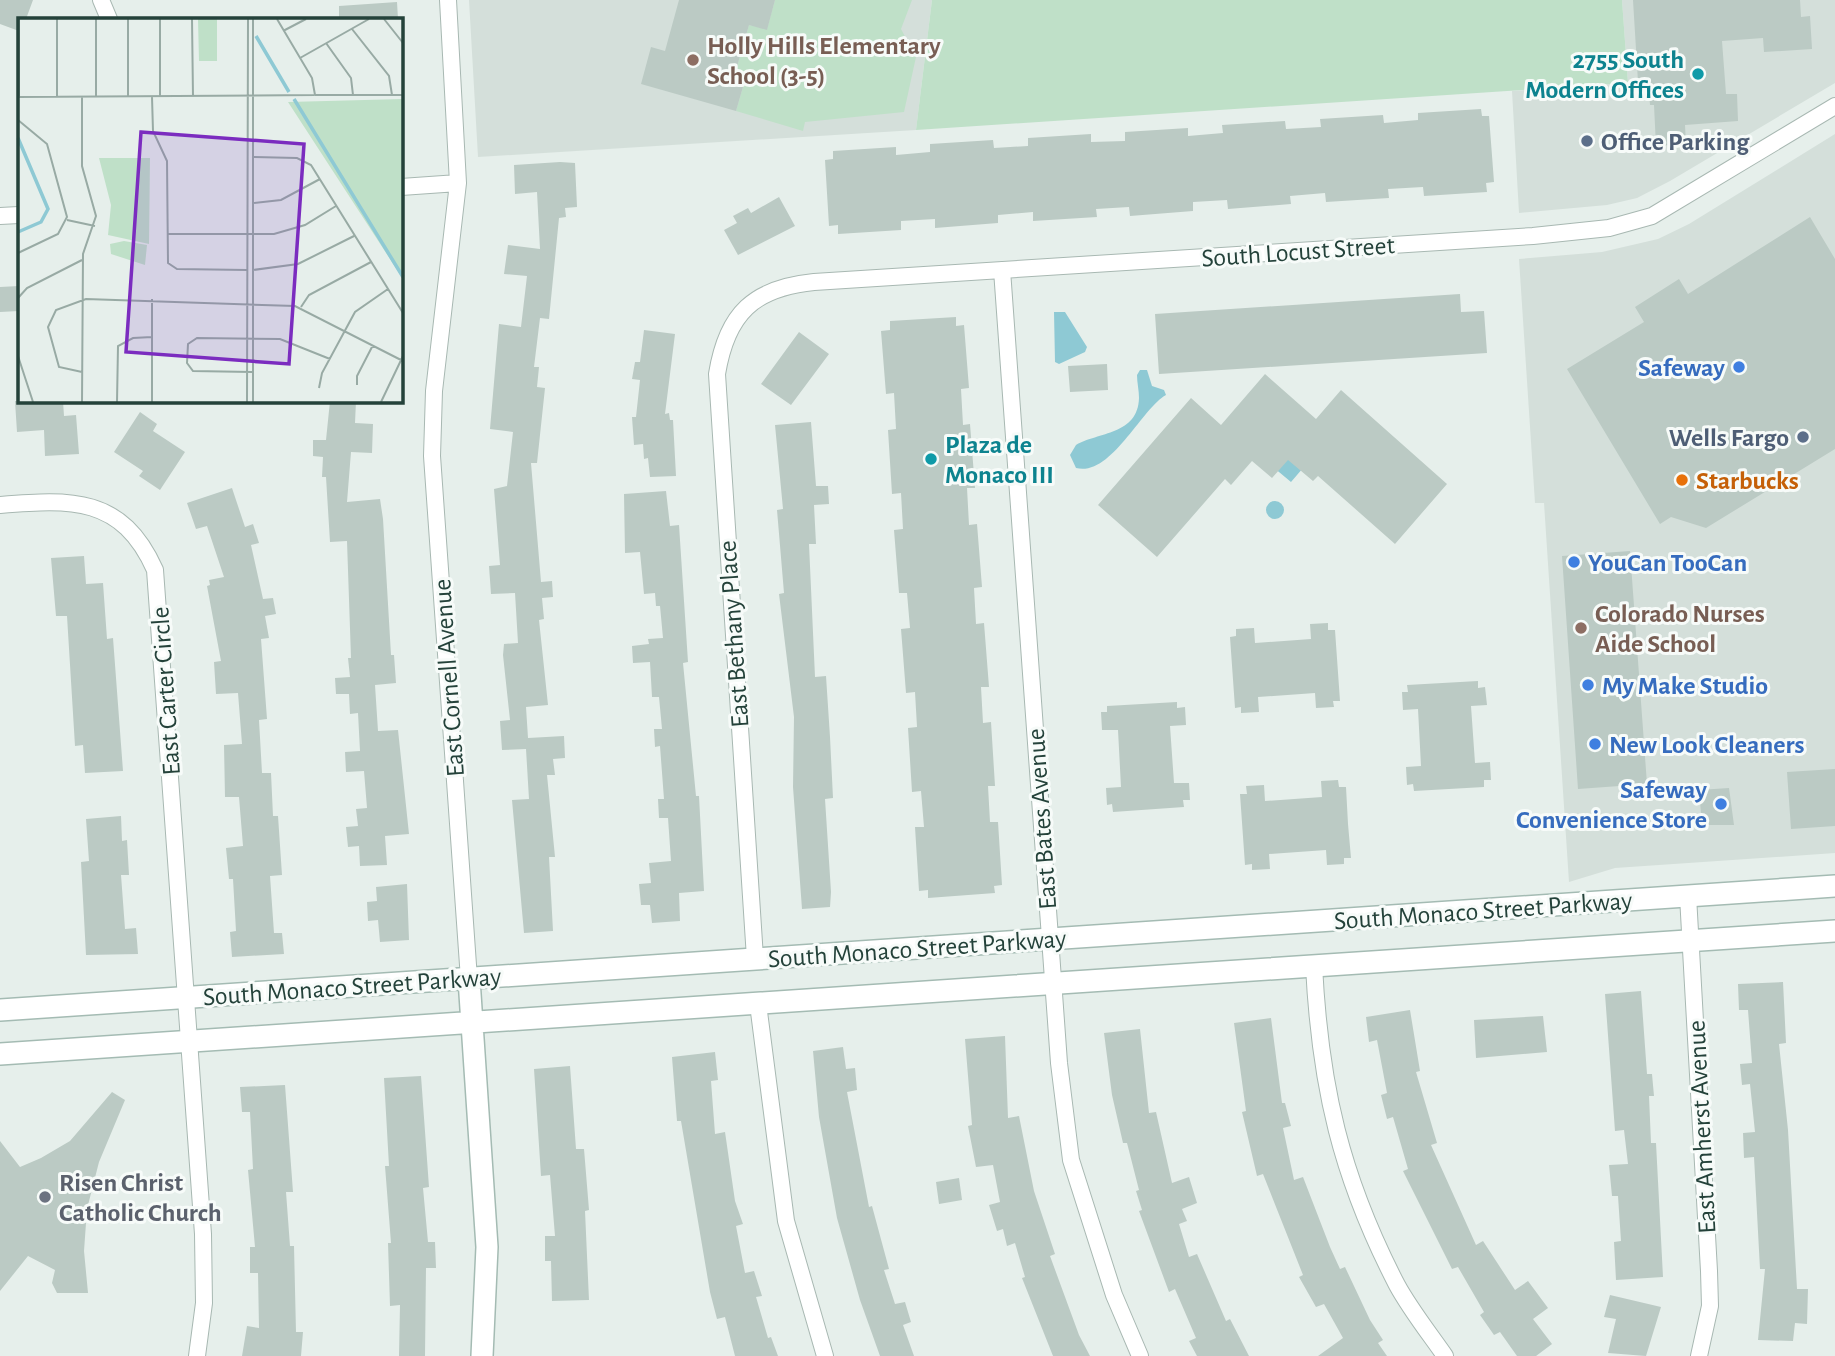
<svg xmlns="http://www.w3.org/2000/svg" width="1835" height="1356" viewBox="0 0 1835 1356" font-family="'Alegreya Sans',sans-serif">
<rect width="100%" height="100%" fill="#e6efeb"/>
<path fill="#d4dfda" d="M 469,0 L 932,0 L 916,130 L 478,157 Z
M 1622,0 L 1835,0 L 1835,83 L 1670,181 L 1637,198 L 1607,205 L 1519,213 L 1512,91 L 1628,83 Z
M 1835,134 L 1835,853 L 1615,868 L 1569,882 L 1544,503 L 1535,503 L 1519,259 L 1602,252 L 1658,239 L 1689,224 Z"/>
<path fill="#bfe0c8" d="M 775,0 L 912,0 L 901,29 L 916,57 L 904,112 L 805,122 L 803,131 L 736,111 L 747,73 L 736,70 L 749,25 L 767,29 Z
M 932,0 L 1622,0 L 1628,83 L 916,130 Z"/>
<path fill="#8ec9d4" d="M 1054,312 L 1065,312 L 1087,347 L 1085,352 L 1059,364 L 1055,362 Z
M 1140,370 L 1147,370 L 1152,386 L 1164,390 L 1166,395 C 1141,409 1111,477 1076,468 L 1070,455 L 1076,445 C 1098,432 1138,435 1139,398 C 1139,390 1137,383 1137,375 Z
M 1266,436 L 1303,468 L 1291,482 L 1254,451 Z
M1266 510a9 9 0 1 1 18 0a9 9 0 1 1-18 0Z"/>
<path fill="#bbcac4" d="M 0,0 L 33,0 L 26,19 L 19,19 L 19,31 L 0,24 Z
M 679,0 L 775,0 L 767,30 L 749,25 L 736,70 L 747,73 L 736,111 L 641,84 L 651,47 L 665,51 Z
M 1633,0 L 1800,0 L 1801,17 L 1810,16 L 1812,49 L 1764,52 L 1763,38 L 1722,41 L 1726,94 L 1737,94 L 1738,121 L 1685,125 L 1686,144 L 1656,146 L 1654,105 L 1650,105 L 1648,81 L 1638,82 Z
M 397,2 L 398,19 L 339,19 L 339,6 Z
M 1481,109 L 1482,116 L 1489,116 L 1494,182 L 1486,183 L 1487,192 L 1424,196 L 1423,187 L 1388,189 L 1389,198 L 1326,202 L 1325,193 L 1290,196 L 1291,204 L 1228,209 L 1227,200 L 1193,202 L 1193,211 L 1130,216 L 1129,207 L 1096,209 L 1097,217 L 1033,221 L 1033,212 L 998,215 L 998,223 L 935,228 L 935,219 L 901,221 L 901,230 L 838,234 L 838,225 L 829,226 L 825,160 L 833,159 L 833,151 L 896,147 L 896,155 L 930,152 L 930,144 L 993,140 L 994,148 L 1028,146 L 1028,138 L 1091,134 L 1091,142 L 1125,141 L 1125,132 L 1188,128 L 1188,136 L 1223,133 L 1222,125 L 1285,121 L 1286,129 L 1321,127 L 1320,119 L 1383,115 L 1384,123 L 1418,120 L 1418,113 Z
M 560,162 L 575,163 L 577,207 L 565,208 L 566,217 L 559,218 L 549,319 L 540,318 L 534,367 L 539,367 L 537,387 L 545,388 L 537,463 L 531,463 L 541,582 L 552,581 L 553,597 L 542,598 L 544,619 L 539,620 L 548,705 L 526,707 L 528,738 L 564,736 L 565,758 L 553,759 L 555,775 L 547,775 L 555,857 L 549,857 L 553,931 L 524,933 L 512,800 L 529,799 L 526,749 L 502,750 L 500,721 L 510,720 L 503,655 L 504,644 L 518,643 L 515,593 L 491,594 L 489,566 L 500,565 L 494,489 L 507,486 L 513,432 L 490,429 L 499,324 L 521,327 L 527,276 L 504,274 L 508,245 L 540,249 L 537,192 L 515,194 L 514,165 Z
M 779,197 L 795,226 L 738,255 L 724,230 L 737,223 L 733,216 L 748,208 L 751,213 Z
M 1810,217 L 1835,259 L 1835,449 L 1706,528 L 1671,517 L 1660,524 L 1567,369 L 1644,322 L 1635,307 L 1679,279 L 1688,294 Z
M 19,286 L 19,311 L 0,312 L 0,287 Z
M 1460,294 L 1461,312 L 1484,311 L 1487,353 L 1159,374 L 1155,314 Z
M 956,317 L 956,326 L 964,325 L 969,388 L 961,389 L 963,425 L 970,424 L 975,488 L 967,488 L 969,525 L 977,524 L 982,587 L 974,588 L 976,624 L 984,623 L 989,687 L 981,687 L 983,723 L 991,722 L 995,786 L 988,786 L 990,822 L 998,822 L 1002,885 L 994,886 L 995,893 L 928,898 L 928,890 L 919,891 L 915,827 L 924,827 L 921,791 L 912,792 L 908,728 L 917,727 L 915,692 L 906,693 L 901,629 L 910,628 L 907,593 L 899,593 L 894,530 L 903,529 L 901,493 L 892,494 L 888,430 L 896,429 L 894,393 L 886,394 L 881,331 L 890,330 L 890,321 Z
M 644,330 L 675,334 L 665,414 L 669,413 L 670,420 L 673,420 L 676,476 L 650,477 L 648,458 L 644,459 L 643,444 L 634,445 L 632,417 L 636,417 L 640,380 L 632,379 L 635,362 L 640,362 Z
M 799,332 L 829,354 L 791,405 L 761,384 Z
M 1107,364 L 1108,390 L 1070,392 L 1068,366 Z
M 1265,374 L 1316,419 L 1341,390 L 1447,484 L 1395,544 L 1318,476 L 1313,481 L 1288,460 L 1272,478 L 1252,461 L 1231,485 L 1225,479 L 1157,557 L 1098,505 L 1191,398 L 1221,425 Z
M 15,401 L 63,401 L 64,416 L 76,415 L 79,454 L 45,456 L 44,430 L 17,432 Z
M 330,401 L 356,401 L 355,423 L 373,424 L 372,453 L 351,452 L 347,502 L 380,499 L 383,519 L 391,655 L 394,655 L 396,683 L 375,685 L 378,731 L 398,730 L 409,834 L 385,836 L 387,865 L 360,866 L 359,846 L 348,847 L 346,827 L 358,826 L 356,809 L 367,808 L 364,771 L 346,772 L 345,752 L 360,751 L 358,713 L 350,714 L 349,694 L 336,694 L 335,678 L 350,677 L 348,658 L 351,658 L 347,541 L 330,542 L 326,477 L 322,477 L 323,457 L 313,456 L 313,440 L 326,440 Z
M 140,412 L 157,424 L 153,431 L 185,452 L 160,490 L 139,476 L 143,471 L 114,452 Z
M 811,422 L 816,486 L 828,486 L 829,504 L 814,505 L 816,544 L 809,544 L 815,677 L 826,676 L 830,737 L 833,798 L 825,799 L 831,892 L 830,907 L 802,909 L 793,787 L 794,717 L 779,594 L 784,593 L 777,510 L 783,509 L 775,425 Z
M 232,488 L 245,527 L 253,524 L 259,543 L 251,545 L 263,599 L 273,598 L 276,614 L 265,616 L 269,638 L 261,639 L 267,719 L 259,720 L 262,773 L 271,773 L 273,816 L 278,816 L 282,875 L 270,876 L 274,933 L 282,933 L 284,954 L 232,957 L 230,932 L 236,931 L 233,879 L 229,879 L 226,848 L 243,846 L 239,797 L 225,797 L 224,745 L 242,744 L 238,693 L 216,694 L 214,662 L 221,661 L 207,586 L 210,585 L 209,580 L 224,577 L 207,526 L 196,529 L 187,503 Z
M 666,491 L 670,526 L 679,525 L 688,662 L 683,663 L 696,796 L 699,796 L 704,891 L 679,893 L 680,921 L 652,923 L 650,905 L 641,905 L 639,884 L 651,883 L 649,863 L 671,861 L 668,818 L 659,818 L 658,799 L 664,799 L 660,746 L 655,747 L 654,729 L 662,729 L 659,697 L 652,697 L 650,662 L 633,663 L 632,646 L 649,644 L 648,639 L 663,638 L 660,606 L 656,606 L 655,593 L 644,594 L 640,552 L 625,553 L 624,494 Z
M 1630,551 L 1647,784 L 1578,789 L 1562,556 Z
M 84,556 L 86,584 L 103,583 L 107,639 L 113,638 L 123,771 L 85,773 L 83,745 L 75,746 L 67,616 L 56,616 L 51,558 Z
M 1328,623 L 1328,630 L 1335,630 L 1340,701 L 1333,701 L 1334,707 L 1316,708 L 1315,693 L 1258,697 L 1259,712 L 1241,713 L 1241,707 L 1235,708 L 1230,637 L 1236,636 L 1236,629 L 1254,628 L 1255,643 L 1284,641 L 1311,639 L 1310,624 Z
M 1478,681 L 1478,688 L 1485,687 L 1487,705 L 1471,706 L 1475,763 L 1490,762 L 1491,780 L 1484,780 L 1484,787 L 1414,791 L 1413,784 L 1407,785 L 1406,767 L 1421,766 L 1418,709 L 1403,710 L 1402,692 L 1408,692 L 1407,685 Z
M 1177,702 L 1177,708 L 1185,707 L 1186,725 L 1170,726 L 1174,783 L 1189,783 L 1190,800 L 1183,800 L 1184,807 L 1113,812 L 1112,804 L 1107,805 L 1106,788 L 1121,787 L 1118,730 L 1102,730 L 1101,712 L 1107,712 L 1107,706 Z
M 1835,769 L 1835,826 L 1791,829 L 1787,772 Z
M 1338,780 L 1339,787 L 1346,787 L 1348,824 L 1351,858 L 1344,858 L 1344,864 L 1327,865 L 1326,850 L 1269,854 L 1270,869 L 1252,870 L 1252,864 L 1245,865 L 1240,794 L 1247,794 L 1246,786 L 1264,785 L 1265,801 L 1322,797 L 1321,781 Z
M 1729,788 L 1734,825 L 1702,825 L 1699,790 Z
M 121,816 L 122,841 L 127,840 L 129,875 L 121,875 L 125,929 L 136,928 L 138,954 L 86,955 L 81,862 L 89,861 L 86,819 Z
M 407,884 L 409,940 L 380,942 L 378,920 L 368,921 L 367,902 L 377,901 L 376,887 Z
M 1783,982 L 1786,1043 L 1779,1044 L 1788,1130 L 1797,1289 L 1808,1289 L 1807,1324 L 1795,1323 L 1793,1341 L 1758,1340 L 1765,1269 L 1760,1269 L 1754,1157 L 1744,1158 L 1743,1133 L 1755,1132 L 1750,1084 L 1742,1085 L 1740,1064 L 1752,1063 L 1748,1010 L 1739,1010 L 1738,984 Z
M 1641,991 L 1647,1074 L 1652,1074 L 1654,1096 L 1649,1096 L 1651,1143 L 1656,1143 L 1663,1277 L 1616,1280 L 1614,1242 L 1621,1241 L 1618,1196 L 1612,1196 L 1609,1165 L 1628,1164 L 1624,1130 L 1615,1131 L 1605,994 Z
M 1410,1010 L 1420,1071 L 1416,1072 L 1437,1143 L 1431,1145 L 1476,1245 L 1483,1241 L 1515,1290 L 1528,1281 L 1548,1308 L 1533,1319 L 1552,1344 L 1536,1356 L 1517,1356 L 1500,1332 L 1494,1335 L 1480,1315 L 1484,1312 L 1458,1267 L 1452,1269 L 1403,1171 L 1408,1169 L 1393,1117 L 1387,1119 L 1381,1095 L 1387,1093 L 1377,1040 L 1369,1042 L 1366,1017 Z
M 1543,1016 L 1547,1052 L 1476,1058 L 1474,1020 Z
M 1271,1018 L 1282,1103 L 1285,1103 L 1291,1126 L 1283,1128 L 1294,1180 L 1303,1177 L 1330,1247 L 1340,1269 L 1345,1267 L 1370,1320 L 1383,1340 L 1378,1343 L 1387,1356 L 1318,1356 L 1343,1338 L 1324,1304 L 1316,1307 L 1299,1277 L 1303,1275 L 1263,1174 L 1257,1176 L 1242,1112 L 1246,1111 L 1234,1023 Z
M 1140,1029 L 1149,1113 L 1156,1112 L 1172,1183 L 1189,1177 L 1197,1203 L 1182,1209 L 1187,1221 L 1179,1224 L 1189,1257 L 1197,1254 L 1226,1321 L 1230,1319 L 1249,1356 L 1197,1356 L 1189,1341 L 1196,1338 L 1175,1289 L 1169,1292 L 1139,1211 L 1142,1210 L 1136,1191 L 1139,1190 L 1127,1143 L 1123,1143 L 1112,1095 L 1104,1033 Z
M 1005,1036 L 1008,1118 L 1019,1116 L 1034,1191 L 1055,1254 L 1050,1256 L 1079,1335 L 1090,1356 L 1053,1356 L 1022,1278 L 1025,1277 L 1015,1243 L 1007,1246 L 1003,1229 L 997,1231 L 989,1205 L 1000,1202 L 993,1165 L 976,1167 L 968,1126 L 972,1125 L 965,1039 Z
M 843,1047 L 846,1069 L 855,1068 L 857,1090 L 847,1092 L 869,1207 L 872,1206 L 889,1269 L 884,1270 L 895,1304 L 905,1302 L 911,1322 L 903,1325 L 914,1356 L 880,1356 L 860,1300 L 837,1218 L 819,1117 L 813,1051 Z
M 715,1052 L 718,1080 L 711,1081 L 715,1134 L 725,1132 L 735,1201 L 743,1224 L 736,1226 L 745,1273 L 754,1271 L 762,1296 L 756,1297 L 768,1338 L 771,1337 L 778,1356 L 735,1356 L 725,1317 L 717,1319 L 710,1292 L 681,1121 L 677,1121 L 672,1057 Z
M 570,1066 L 576,1149 L 584,1149 L 589,1210 L 585,1211 L 589,1300 L 552,1301 L 551,1261 L 545,1261 L 545,1236 L 555,1236 L 550,1175 L 541,1176 L 534,1069 Z
M 421,1076 L 429,1187 L 423,1188 L 428,1242 L 435,1242 L 436,1268 L 426,1268 L 425,1356 L 399,1356 L 400,1305 L 390,1306 L 388,1243 L 391,1243 L 385,1166 L 389,1166 L 384,1078 Z
M 285,1085 L 293,1192 L 286,1192 L 290,1246 L 294,1246 L 296,1332 L 303,1332 L 301,1356 L 242,1356 L 247,1326 L 259,1328 L 258,1273 L 250,1273 L 250,1247 L 255,1247 L 248,1170 L 253,1169 L 250,1112 L 242,1112 L 240,1087 Z
M 112,1092 L 125,1100 L 99,1162 L 87,1209 L 84,1251 L 88,1293 L 57,1293 L 52,1283 L 55,1270 L 28,1256 L 0,1291 L 0,1141 L 20,1167 L 41,1158 L 70,1141 Z
M 959,1178 L 962,1200 L 939,1204 L 936,1182 Z
M 1610,1295 L 1661,1307 L 1646,1356 L 1608,1353 L 1616,1319 L 1604,1317 Z"/>
<g fill="none" stroke-linecap="round" stroke-linejoin="round">
<g stroke="#a8b8b2" stroke-width="18">
<path id="street" d="M 101,0 L 109,19
M 448,0 L 458,183 L 434,391 L 432,456 L 469,979
M 401,187 L 458,183
M 0,216 L 19,215
M 1002,270 L 1059,1063 L 1071,1160 L 1114,1295 L 1140,1356
M 0,505 C 71,499 122,496 155,570 L 203,1234 L 204,1303 L 197,1356
M 1688,896 L 1709,1271 L 1710,1306 L 1699,1356
M 755,958 L 717,374 C 727,313 754,288 814,282 L 1533,236 L 1609,228 L 1652,216 L 1835,106
M 1314,966 C 1320,1086 1341,1177 1397,1285 C 1410,1309 1429,1333 1445,1356
M 758,1004 L 786,1221 L 825,1356"/>
</g>
<g stroke="#a4bbb3" stroke-width="24">
<path id="secondary" d="M 469,979 L 487,1247 L 482,1356
M 0,1010 L 1835,886
M 0,1054 L 1835,931"/>
</g>
<use href="#street" stroke="#fff" stroke-width="16"/>
<use href="#secondary" stroke="#fff" stroke-width="21"/>
</g>
<g fill="#8d6e63" stroke="#f7fbf9" stroke-width="2.5">
<circle cx="693" cy="60" r="7"/>
<circle cx="1581" cy="628" r="7"/>
</g>
<g fill="#0f9aa8" stroke="#f7fbf9" stroke-width="2.5">
<circle cx="1698" cy="74" r="7"/>
<circle cx="931" cy="459" r="7"/>
</g>
<g fill="#5c6f8a" stroke="#f7fbf9" stroke-width="2.5">
<circle cx="1587" cy="141" r="7"/>
<circle cx="1803" cy="437" r="7"/>
</g>
<g fill="#3f7fe0" stroke="#f7fbf9" stroke-width="2.5">
<circle cx="1739" cy="367" r="7"/>
<circle cx="1574" cy="562" r="7"/>
<circle cx="1588" cy="685" r="7"/>
<circle cx="1595" cy="744" r="7"/>
<circle cx="1721" cy="804" r="7"/>
</g>
<circle fill="#e8710a" stroke="#f7fbf9" stroke-width="2.5" cx="1682" cy="480" r="7"/>
<circle fill="#6b7280" stroke="#f7fbf9" stroke-width="2.5" cx="45" cy="1197" r="7"/>
<g text-anchor="middle" stroke-width="6" stroke-linejoin="round" paint-order="stroke">
<g font-size="26" font-weight="bold" fill="#785e54" stroke="#f7fbf9" text-anchor="start">
<text x="707" y="54">Holly Hills Elementary<tspan x="707" dy="30">School (3-5)</tspan></text>
<text x="1595" y="622">Colorado Nurses<tspan x="1595" dy="30">Aide School</tspan></text>
</g>
<g font-size="26" font-weight="bold" fill="#0d838f" stroke="#f7fbf9" text-anchor="end">
<text x="1684" y="68">2755 South<tspan x="1684" dy="30">Modern Offices</tspan></text>
<text x="945" y="453" text-anchor="start">Plaza de<tspan x="945" dy="30">Monaco III</tspan></text>
</g>
<g font-size="26" font-weight="bold" fill="#4e5e75" stroke="#f7fbf9" text-anchor="start">
<text x="1601" y="150">Office Parking</text>
<text x="1789" y="446" text-anchor="end">Wells Fargo</text>
</g>
<g font-size="26" fill="#24423a" stroke="#f7fbf9">
<text transform="translate(1298 251) rotate(-4)" y="9">South Locust Street</text>
<text transform="translate(733 634) rotate(-94)" y="9">East Bethany Place</text>
<text transform="translate(448 678) rotate(-94)" y="9">East Cornell Avenue</text>
<text transform="translate(165 691) rotate(-94)" y="9">East Carter Circle</text>
<text transform="translate(1041 819) rotate(-94)" y="9">East Bates Avenue</text>
<text transform="translate(1483 910) rotate(-4)" y="9">South Monaco Street Parkway</text>
<text transform="translate(917 948) rotate(-4)" y="9">South Monaco Street Parkway</text>
<text transform="translate(352 986) rotate(-4)" y="9">South Monaco Street Parkway</text>
<text transform="translate(1701 1127) rotate(-93)" y="9">East Amherst Avenue</text>
</g>
<g font-size="26" font-weight="bold" fill="#366cbe" stroke="#f7fbf9" text-anchor="start">
<text x="1725" y="376" text-anchor="end">Safeway</text>
<text x="1588" y="571">YouCan TooCan</text>
<text x="1602" y="694">My Make Studio</text>
<text x="1609" y="753">New Look Cleaners</text>
<text x="1707" y="798" text-anchor="end">Safeway<tspan x="1707" dy="30">Convenience Store</tspan></text>
</g>
<g font-size="26" font-weight="bold" fill="#c56008" stroke="#f7fbf9" text-anchor="start">
<text x="1696" y="489">Starbucks</text>
</g>
<g font-size="26" font-weight="bold" fill="#5b616d" stroke="#f7fbf9" text-anchor="start">
<text x="59" y="1191">Risen Christ<tspan x="59" dy="30">Catholic Church</tspan></text>
</g>
</g>
<g transform="translate(18 18)">
<rect width="385" height="385" fill="#e6efeb"/>
<path d="M 180,1 L 199,1 L 199,43 L 181,43 ZM 385,81 L 385,261 L 270,84 ZM 81,140 L 132,140 L 131,226 L 90,217 L 93,187 ZM 106,223 L 129,227 L 127,247 L 93,236 L 92,226 Z" fill="#bfe0c8"/>
<path fill="none" stroke="#8ec9d4" stroke-width="3.5" d="M 238,18 L 271,74M 276,81 L 385,259M 0,120 L 30,191 L 23,204 L 0,214"/>
<path fill="none" stroke="#98aaa4" stroke-width="2" d="M 78,1 L 78,79M 110,1 L 110,79M 174,1 L 175,79M 259,1 L 294,60 L 297,77M 366,1 L 385,25M 334,11 L 371,58 L 374,77M 265,13 L 288,1M 308,25 L 333,60 L 335,77M 282,40 L 351,1M 297,77 L 385,77M 0,79 L 297,77M 1,79 L 1,1M 39,79 L 39,1M 64,79 L 64,148 L 78,198 L 65,236 L 64,384M 134,79 L 135,113 L 149,143 L 150,245 L 159,251 L 229,252M 142,79 L 142,1M 0,102 L 29,126 L 49,199 L 40,216 L 0,235M 234,139 L 279,140 L 293,147 L 385,295M 235,185 L 263,182 L 302,161M 49,202 L 77,208M 149,216 L 256,216 L 287,207 L 318,188M 235,252 L 280,246 L 336,218M 0,280 L 9,270 L 64,242M 134,281 L 134,384M 283,289 L 291,277 L 353,244M 0,338 L 15,384M 64,354 L 41,349 L 30,309 L 38,292 L 68,281 L 277,288 L 385,343M 234,354 L 175,353 L 169,345 L 170,326 L 179,320 L 262,321 L 312,341M 339,367 L 339,358 L 355,327M 301,370 L 304,355 L 337,294 L 370,271M 99,384 L 100,328 L 115,320 L 134,319M 229,384 L 230,1M 235,384 L 235,1M 363,384 L 385,338"/>
<path fill="#7b2cbf" fill-opacity="0.15" stroke="#7b2cbf" stroke-width="3.5" d="M 123,114 L 286,126 L 271,346 L 108,334 Z"/>
<rect width="385" height="385" fill="none" stroke="#24423a" stroke-width="3.5"/>
</g>
</svg>
